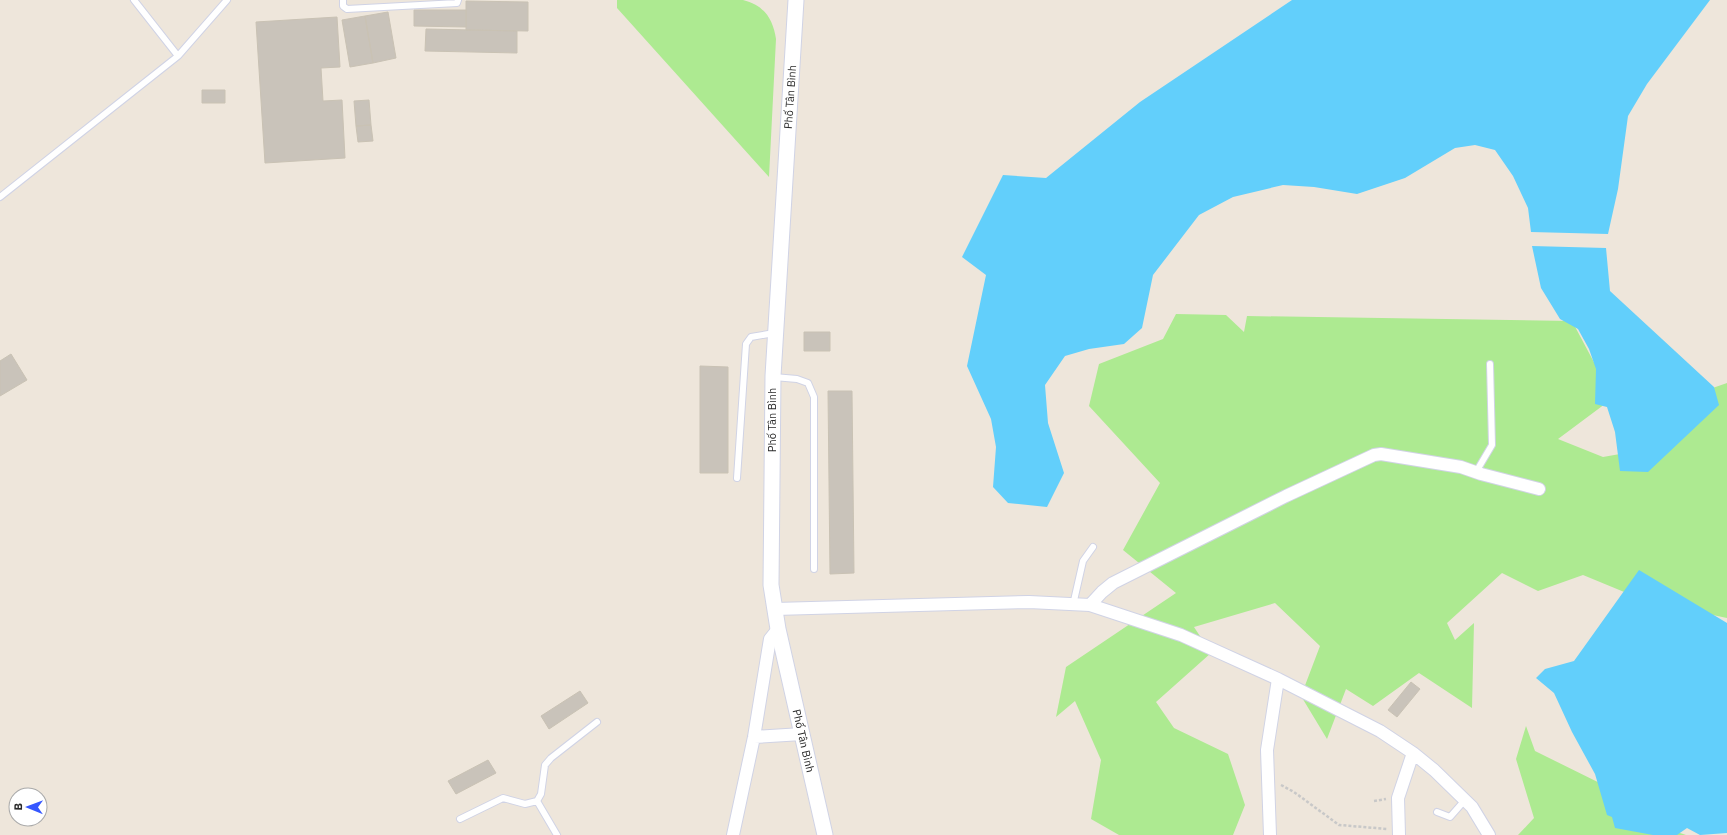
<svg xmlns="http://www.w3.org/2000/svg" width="1727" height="835" viewBox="0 0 1727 835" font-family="'IBM Plex Sans',sans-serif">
<rect width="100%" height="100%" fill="#eee6db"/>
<path fill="#adea91" d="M 617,0 L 743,0 C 764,5 773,19 776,39 L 769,177 L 617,8 Z
M 1176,314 L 1226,315 L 1244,332 L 1247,316 L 1572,321 L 1613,398 L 1558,439 L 1603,457 L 1648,449 L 1704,391 L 1727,383 L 1727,618 L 1646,601 L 1583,575 L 1538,591 L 1502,573 L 1447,623 L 1455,640 L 1474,623 L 1472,708 L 1419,673 L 1373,706 L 1346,689 L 1327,739 L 1301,696 L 1320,646 L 1275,603 L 1194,627 L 1211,653 L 1156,702 L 1174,728 L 1228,754 L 1245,805 L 1233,835 L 1119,835 L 1091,819 L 1101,760 L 1075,701 L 1056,717 L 1066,667 L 1176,593 L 1123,550 L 1160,483 L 1089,406 L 1099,364 L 1163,339 Z
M 1526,726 L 1535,751 L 1624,795 L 1642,820 L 1686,835 L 1518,835 L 1534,818 L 1516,759 Z"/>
<path fill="#62cffb" d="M 1292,0 L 1710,0 L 1647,84 L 1628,116 L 1618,189 L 1608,234 L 1531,232 L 1528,208 L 1513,176 L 1495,150 L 1475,145 L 1455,148 L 1405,178 L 1357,194 L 1314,187 L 1283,185 L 1233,197 L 1199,215 L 1153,275 L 1142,328 L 1124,344 L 1089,349 L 1065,356 L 1045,385 L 1048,423 L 1064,473 L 1047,507 L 1008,503 L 993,487 L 996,447 L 991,419 L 967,366 L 986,275 L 962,257 L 1003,175 L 1046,178 L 1140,102 Z
M 1532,246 L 1606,248 L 1610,291 L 1714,387 L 1719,405 L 1648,472 L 1620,471 L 1615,432 L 1607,407 L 1595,404 L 1596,369 L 1589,349 L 1578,329 L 1560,319 L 1541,288 Z
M 1639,570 L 1727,623 L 1727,833 L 1700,835 L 1687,828 L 1677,835 L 1653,835 L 1615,828 L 1612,817 L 1607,815 L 1595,774 L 1572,732 L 1554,693 L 1536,678 L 1545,669 L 1574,661 Z"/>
<path fill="#c9c3ba" stroke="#c9c2b4" d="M 466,1 L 528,2 L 528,31 L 466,30 Z
M 414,10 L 466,10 L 466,27 L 414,26 Z
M 388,12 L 396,58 L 373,63 L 365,16 Z
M 365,16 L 373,63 L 350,67 L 342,20 Z
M 337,17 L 340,67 L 321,68 L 323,101 L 342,100 L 345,158 L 265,163 L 256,22 Z
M 426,29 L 517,31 L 517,53 L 425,51 Z
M 202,90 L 225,90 L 225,103 L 202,103 Z
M 369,100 L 371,125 L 356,126 L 354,101 Z
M 371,125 L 373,141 L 358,142 L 356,126 Z
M 804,332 L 830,332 L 830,351 L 804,351 Z
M 11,354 L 27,380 L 0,396 L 0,361 Z
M 700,366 L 728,367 L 728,473 L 700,473 Z
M 828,391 L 852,391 L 854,573 L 830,574 Z
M 1411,682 L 1420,689 L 1397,717 L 1388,710 Z
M 580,691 L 588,703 L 549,729 L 541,716 Z
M 488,760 L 496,773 L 456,794 L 448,781 Z"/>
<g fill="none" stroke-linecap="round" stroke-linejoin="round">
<g stroke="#d0d3e5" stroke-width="8">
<path id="service" d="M 134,0 L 178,56
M 343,0 L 343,6 L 347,9 L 457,3 L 458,0
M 0,197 L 178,56 L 227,0
M 774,377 L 797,379 L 808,383 L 814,397 L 814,569
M 1476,472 L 1492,445 L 1490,364
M 737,478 L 746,344 L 751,337 L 774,333
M 1073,605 L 1083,561 L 1093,547
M 537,801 L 557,835
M 1437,812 L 1450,817 L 1465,800
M 460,819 L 503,798 L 525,804 L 537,801 L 541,794 L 545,765 L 551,758 L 597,722"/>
</g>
<g stroke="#d0d3e5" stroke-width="14">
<path id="minor" d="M 1090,605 L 1102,592 L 1113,583 L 1286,496 L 1374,455 L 1381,454 L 1461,467 L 1481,474 L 1539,489
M 775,609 L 1029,602 L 1090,605 L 1181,635 L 1278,679 L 1380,731 L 1413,753 L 1434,770 L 1472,807 L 1489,835
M 754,737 L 802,734
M 733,835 L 754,737 L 768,651 L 770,639 L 778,629
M 1270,835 L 1267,750 L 1278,679
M 1399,835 L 1398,798 L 1413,753"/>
</g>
<g stroke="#d0d3e5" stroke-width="17">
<g id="tertiary">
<path id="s1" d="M 796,0 L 773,376 L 771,585 L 778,629 L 825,835"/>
</g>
</g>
<path stroke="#c8c8c8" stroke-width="2.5" stroke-dasharray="3 2" stroke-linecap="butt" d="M 1281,785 L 1294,792 L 1339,825 L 1387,829
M 1374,801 L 1386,799"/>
<use href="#service" stroke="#fff" stroke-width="6"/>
<use href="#minor" stroke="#fff" stroke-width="12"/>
<use href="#tertiary" stroke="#fff" stroke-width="15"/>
</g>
<g text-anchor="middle" stroke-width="3" stroke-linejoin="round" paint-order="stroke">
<g font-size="11" fill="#2a2a2a" stroke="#fff">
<text transform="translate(790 97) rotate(-86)" y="4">Phố Tân Bình</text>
<text transform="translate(772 420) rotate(-90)" y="4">Phố Tân Bình</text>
<text dy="4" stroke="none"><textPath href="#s1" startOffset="745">Phố Tân Bình</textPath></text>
</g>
</g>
<g transform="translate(28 807) rotate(271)"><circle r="19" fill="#ffffff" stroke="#aaaaaa"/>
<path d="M0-3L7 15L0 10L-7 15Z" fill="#3657ff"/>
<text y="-6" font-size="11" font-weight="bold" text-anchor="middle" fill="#2a2a2a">B</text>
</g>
</svg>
